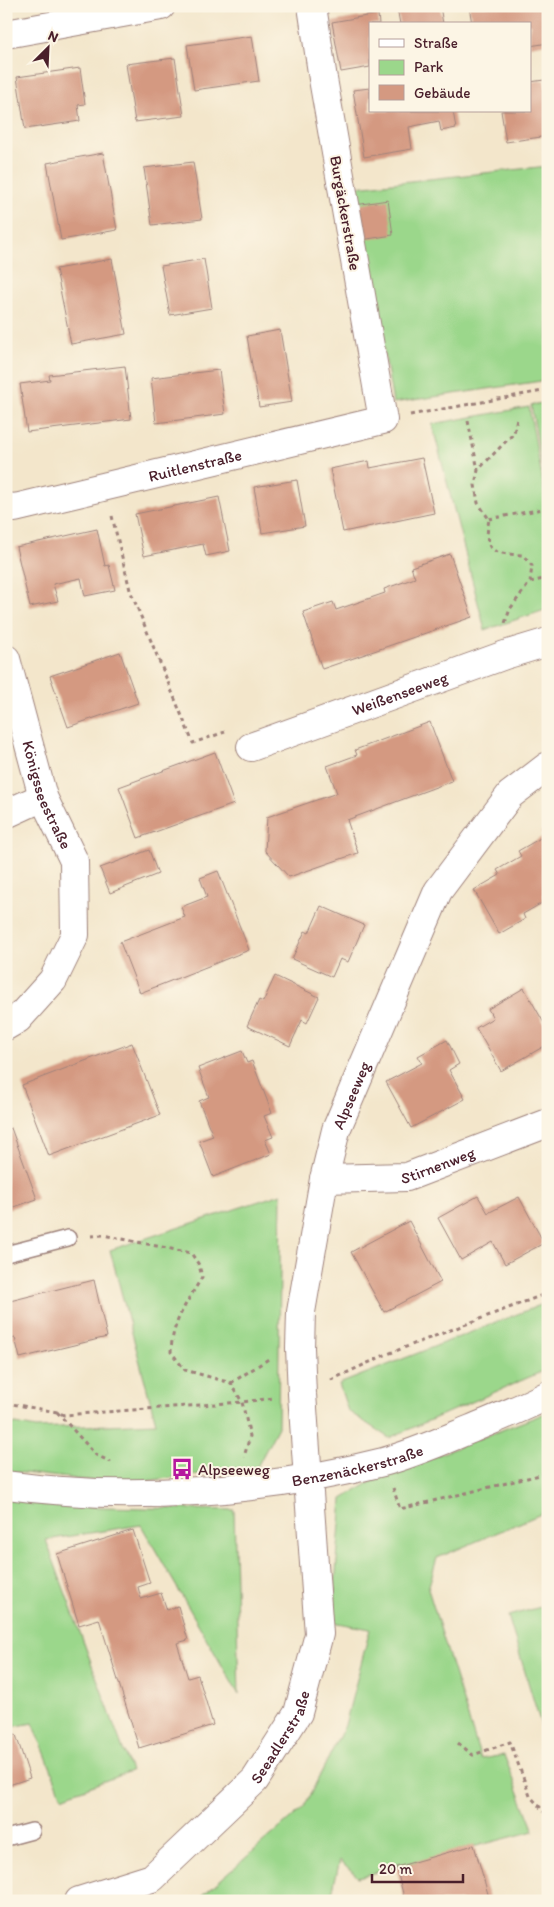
<svg xmlns="http://www.w3.org/2000/svg" width="554" height="1907" viewBox="0 0 554 1907" font-family="Itim,sans-serif">
<rect width="100%" height="100%" fill="#fcf5e5"/>
<filter id="ink" filterUnits="userSpaceOnUse"><feTurbulence type="fractalNoise" baseFrequency=".02" numOctaves="2"/><feDisplacementMap in="SourceGraphic" scale="10" xChannelSelector="R" yChannelSelector="G"/><feConvolveMatrix kernelMatrix="1 2 1 2 8 2 1 2 1" color-interpolation-filters="sRGB"/></filter>
<filter id="wash" filterUnits="userSpaceOnUse"><feTurbulence type="fractalNoise" baseFrequency=".0096" numOctaves="4" result="noise"/><feDisplacementMap in="SourceGraphic" scale="20" xChannelSelector="R" yChannelSelector="G"/><feGaussianBlur stdDeviation="1.12" result="paint"/><feColorMatrix in="noise" values="0 0 0 0 0 0 0 0 0 0 0 0 0 0 0 0 0 1.4 0 .05"/><feComposite in="paint" operator="in"/></filter>
<g filter="url(#wash)">
<rect width="100%" height="100%" fill="#f3e6cb"/>
<path fill="#9bd78b" stroke="#727b5b" d="M 548,166 L 548,380 L 393,403 L 356,187 Z
M 548,402 L 548,498 L 531,405 Z
M 529,407 L 548,510 L 548,609 L 485,630 L 432,424 Z
M 281,1194 L 278,1427 L 257,1467 L 122,1484 L 6,1471 L 6,1422 L 36,1428 L 156,1423 L 110,1250 Z
M 548,1302 L 548,1369 L 389,1438 L 348,1411 L 339,1384 Z
M 548,1412 L 548,1511 L 437,1558 L 428,1589 L 481,1759 L 504,1755 L 534,1831 L 358,1877 L 340,1860 L 330,1901 L 196,1901 L 304,1807 L 345,1725 L 370,1629 L 332,1622 L 342,1499 L 376,1479 Z
M 6,1498 L 60,1506 L 234,1510 L 239,1695 L 141,1525 L 46,1540 L 131,1771 L 62,1797 L 33,1723 L 6,1728 Z
M 548,1605 L 548,1748 L 508,1616 Z"/>
<g id="blocks">
<path fill="#d49981" d="M 406,6 L 440,6 L 443,24 L 400,24 L 397,8 Z
M 469,6 L 548,6 L 548,43 L 530,46 L 530,24 L 472,24 Z
M 378,14 L 379,24 L 370,24 L 370,67 L 341,72 L 332,22 Z
M 252,36 L 259,81 L 194,90 L 187,45 Z
M 175,58 L 184,116 L 135,122 L 126,64 Z
M 80,68 L 85,104 L 78,105 L 80,121 L 25,129 L 17,77 Z
M 544,80 L 548,100 L 548,136 L 506,142 L 501,111 L 530,111 L 530,82 Z
M 370,88 L 370,111 L 453,111 L 456,128 L 441,131 L 439,121 L 409,127 L 412,149 L 364,157 L 353,90 Z
M 103,153 L 117,230 L 61,240 L 47,163 Z
M 193,162 L 202,219 L 152,225 L 144,168 Z
M 388,200 L 393,235 L 361,240 L 355,205 Z
M 112,259 L 126,334 L 71,344 L 56,269 Z
M 204,259 L 212,308 L 170,315 L 161,266 Z
M 280,330 L 292,402 L 259,407 L 247,336 Z
M 125,366 L 131,419 L 27,432 L 20,384 L 50,380 L 49,375 Z
M 219,370 L 225,414 L 156,423 L 151,378 Z
M 422,458 L 434,513 L 343,532 L 330,469 L 369,461 L 370,468 Z
M 297,480 L 305,526 L 262,533 L 254,487 Z
M 219,497 L 230,551 L 206,556 L 203,544 L 144,556 L 135,514 Z
M 97,529 L 105,566 L 109,565 L 115,590 L 85,596 L 81,578 L 53,584 L 58,601 L 30,607 L 16,547 Z
M 450,554 L 472,617 L 322,669 L 303,612 L 333,602 L 336,610 L 385,593 L 384,589 L 415,578 L 411,567 Z
M 120,652 L 138,703 L 68,727 L 50,676 Z
M 430,722 L 452,781 L 347,820 L 358,853 L 289,877 L 265,851 L 267,817 L 337,793 L 327,766 L 357,755 L 355,750 Z
M 215,752 L 234,804 L 138,838 L 119,787 Z
M 548,828 L 548,892 L 543,895 L 547,900 L 523,914 L 525,919 L 499,934 L 474,890 L 500,875 L 497,870 L 521,856 L 518,851 L 544,836 L 541,832 Z
M 149,850 L 158,874 L 110,893 L 100,868 Z
M 218,871 L 249,950 L 140,993 L 120,942 L 185,917 L 181,907 L 207,897 L 200,878 Z
M 321,906 L 364,925 L 348,962 L 340,959 L 332,977 L 292,959 L 305,931 L 309,933 Z
M 275,976 L 319,997 L 307,1023 L 302,1020 L 290,1046 L 247,1026 L 259,1000 L 263,1002 Z
M 524,988 L 548,1030 L 548,1044 L 501,1071 L 476,1028 L 493,1018 L 488,1009 Z
M 447,1040 L 459,1064 L 449,1070 L 465,1099 L 411,1128 L 386,1082 L 422,1063 L 418,1056 Z
M 132,1043 L 160,1115 L 49,1156 L 22,1085 Z
M 242,1051 L 247,1063 L 252,1061 L 272,1113 L 264,1116 L 273,1137 L 265,1140 L 271,1154 L 213,1177 L 199,1141 L 213,1136 L 199,1101 L 209,1097 L 198,1068 Z
M 11,1128 L 37,1199 L 6,1210 L 6,1130 Z
M 478,1196 L 488,1213 L 519,1197 L 544,1243 L 505,1264 L 493,1242 L 461,1260 L 438,1218 Z
M 409,1221 L 441,1282 L 384,1312 L 351,1252 Z
M 94,1280 L 107,1337 L 20,1358 L 15,1338 L 6,1340 L 6,1302 Z
M 133,1530 L 150,1583 L 138,1587 L 141,1599 L 161,1593 L 167,1610 L 178,1606 L 188,1640 L 177,1643 L 188,1678 L 198,1675 L 213,1725 L 139,1748 L 99,1619 L 79,1625 L 57,1554 Z
M 16,1735 L 30,1778 L 6,1786 L 6,1738 Z
M 474,1845 L 490,1901 L 405,1901 L 396,1867 Z"/>
</g>
</g>
<g filter="url(#ink)">
<use href="#blocks" fill-opacity="0" stroke="#9e827b" stroke-width="1"/>
<g fill="none" stroke-linecap="round" stroke-linejoin="round">
<g stroke="#9e827b" stroke-width="18">
<path id="lane" d="M 6,1254 L 68,1238
M 6,1838 L 32,1831"/>
</g>
<g stroke="#9e827b" stroke-width="30">
<g id="street">
<path d="M 6,34 L 161,6"/>
<path id="s1" d="M 6,507 L 15,508 L 383,420 L 323,79 L 312,6"/>
<path id="s2" d="M 6,659 L 43,797 L 74,861 L 75,935 L 53,980 L 18,1019 L 6,1026"/>
<path id="s3" d="M 251,747 L 505,655 L 548,642"/>
<path d="M 6,814 L 43,797"/>
<path id="s4" d="M 324,1179 L 407,1177 L 548,1123"/>
<path id="s5" d="M 79,1901 L 152,1878 L 255,1780 L 298,1713 L 319,1634 L 302,1394 L 300,1348 L 301,1312 L 324,1179 L 336,1130 L 438,891 L 510,795 L 548,766"/>
</g>
</g>
<g stroke="#9e827b" stroke-width="30">
<g id="secondary">
<path id="s6" d="M 6,1485 C 127,1502 265,1492 383,1462 C 413,1454 442,1441 471,1429 C 497,1418 523,1408 548,1395"/>
</g>
</g>
<path stroke="#9e827b" stroke-width="3" stroke-dasharray="4 4" stroke-linecap="butt" d="M 410,415 L 548,390
M 468,421 L 478,470
M 112,516 L 130,590 L 193,743 L 225,732
M 489,519 L 548,508
M 530,582 L 548,578
M 505,623 L 510,609 L 530,582 L 532,566 L 523,555 C 493,553 483,554 489,519 L 478,503 L 475,485 L 478,470 L 514,433 L 517,418
M 91,1236 L 103,1235 L 191,1253 L 199,1265 L 202,1277 C 187,1303 172,1321 171,1352 L 185,1370 L 231,1383 L 242,1402 L 250,1436 L 244,1457
M 331,1380 L 385,1355 L 548,1293
M 231,1383 L 270,1358
M 6,1403 L 57,1412 L 64,1415 L 242,1402 L 273,1398
M 57,1412 L 96,1455 L 111,1462
M 393,1488 L 400,1509 L 548,1473
M 458,1743 L 473,1755 L 510,1742 L 530,1796 L 548,1816"/>
<use href="#lane" stroke="#fff" stroke-width="15"/>
<use href="#street" stroke="#fff" stroke-width="28"/>
<use href="#secondary" stroke="#fff" stroke-width="28"/>
</g>
</g>
<defs>
<g id="bus-bare" transform="scale(1.725)"><path d="M-5-6H5V4H4V6H2V4H-2V6H-4V4H-5ZM-3.5-4V0h7V-4ZM-3.5 1.2v1.5H-2V1.2ZM2 1.2v1.5H3.5V1.2Z" fill="#b5179e" stroke="#fcf5e5" stroke-width="2.5" paint-order="stroke"/></g>
</defs>
<g fill-rule="evenodd">
<use href="#bus-bare" x="182" y="1469"/>
</g>
<g text-anchor="middle" stroke-width="4" stroke-linejoin="round" paint-order="stroke">
<g font-size="16" fill="#4a1f2b" stroke="#fcf5e5">
<text transform="translate(346 213) rotate(80)" y="6">Burgäckerstraße</text>
<text dy="6" stroke="none"><textPath href="#s1" startOffset="194">Ruitlenstraße</textPath></text>
<text dy="6" stroke="none"><textPath href="#s3" startOffset="158">Weißenseeweg</textPath></text>
<text dy="6" stroke="none"><textPath href="#s2" startOffset="142">Königsseestraße</textPath></text>
<text dy="6" stroke="none"><textPath href="#s5" startOffset="926">Alpseeweg</textPath></text>
<text dy="6" stroke="none"><textPath href="#s4" startOffset="116">Stirnenweg</textPath></text>
<text dy="6" stroke="none"><textPath href="#s6" startOffset="354">Benzenäckerstraße</textPath></text>
<text dy="6" stroke="none"><textPath href="#s5" startOffset="269">Seeadlerstraße</textPath></text>
</g>
<g font-size="16" fill="#4a1f2b" stroke="#fcf5e5" text-anchor="start">
<text x="198" y="1475">Alpseeweg</text>
</g>
</g>
<rect width="554" height="1907" fill="none" stroke="#fcf5e5" stroke-width="25"/>
<rect x="369" y="22" width="162" height="90" fill="#fcf5e5" stroke="#b59f9b"/>
<rect x="379" y="39" width="25" height="8" fill="#ffffff" stroke="#b59f9b"/>
<text x="414" y="48" font-size="15" fill="#4a1f2b">Straße</text>
<rect x="379" y="60" width="25" height="15" fill="#9bd78b" stroke="#b59f9b"/>
<text x="414" y="72" font-size="15" fill="#4a1f2b">Park</text>
<rect x="379" y="85" width="25" height="15" fill="#d49981" stroke="#b59f9b"/>
<text x="414" y="98" font-size="15" fill="#4a1f2b">Gebäude</text>
<g transform="translate(48 48) rotate(24)" stroke="#fcf5e5" stroke-width="4" paint-order="stroke">
<path d="M0-4L9 19L0 12L-9 19Z" fill="#4a1f2b"/>
<text y="-8" font-size="14" font-weight="bold" text-anchor="middle" fill="#4a1f2b">N</text>
</g>
<path d="M372 1874v8h91v-8" fill="none" stroke="#4a1f2b" stroke-width="2.5"/>
<text x="379" y="1874" font-size="15" fill="#4a1f2b" stroke="#fcf5e5" stroke-width="4" paint-order="stroke">20 m</text>
</svg>
